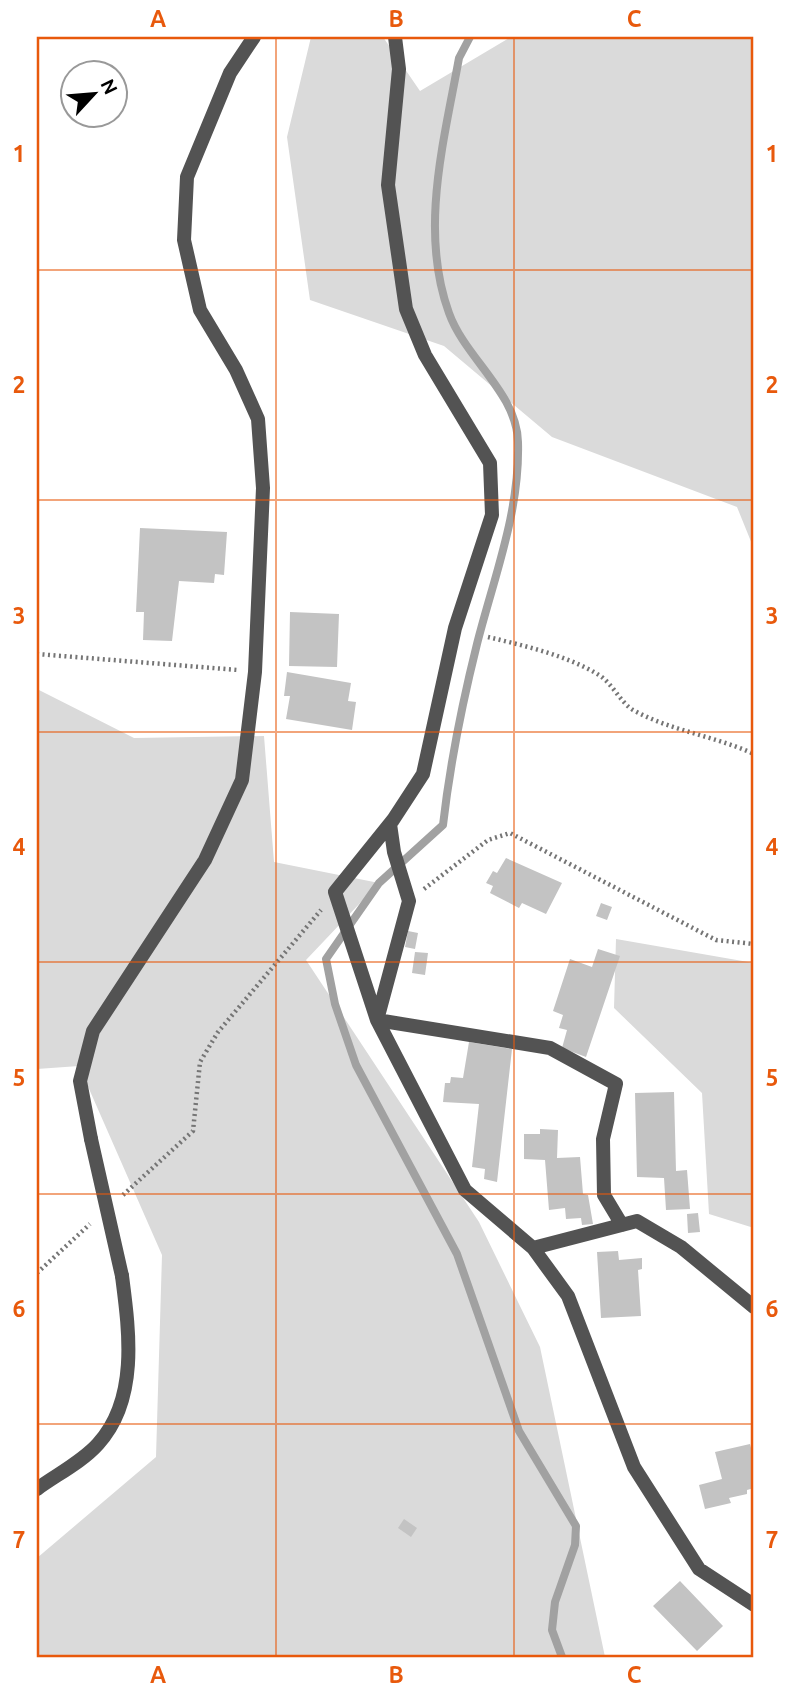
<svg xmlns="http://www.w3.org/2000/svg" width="791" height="1694" viewBox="0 0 791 1694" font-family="Ubuntu,sans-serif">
<rect width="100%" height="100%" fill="#fff"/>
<path fill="#dadada" d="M 311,37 L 383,37 L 420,91 L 511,37 L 754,37 L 754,549 L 737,507 L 552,437 L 444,346 L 310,300 L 287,137 Z
M 37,689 L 134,738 L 264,736 L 274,862 L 379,883 L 306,960 L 479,1222 L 540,1347 L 605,1657 L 37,1657 L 37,1558 L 156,1457 L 162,1255 L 79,1066 L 37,1069 Z
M 616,939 L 754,963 L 754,1228 L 709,1214 L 702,1093 L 614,1008 Z"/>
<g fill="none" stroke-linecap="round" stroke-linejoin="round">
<path stroke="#a1a1a1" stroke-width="8" d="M 470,37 L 459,58 C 444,141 419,231 449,313 C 465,358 517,393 518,442 C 520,512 494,577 477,644 C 462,704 450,764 443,825 L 379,883 L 326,959 L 335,1004 L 356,1065 L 457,1254 L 519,1431 L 576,1526 L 575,1545 L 555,1602 L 552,1630 L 562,1657"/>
</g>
<path fill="#c3c3c3" d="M 140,528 L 227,532 L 224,575 L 215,574 L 214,583 L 179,581 L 172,641 L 143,640 L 144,612 L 136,612 Z
M 290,612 L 339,614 L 337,667 L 289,666 Z
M 287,672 L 351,683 L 348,701 L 356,702 L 352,730 L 286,719 L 290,696 L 284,696 Z
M 506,858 L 562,883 L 546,914 L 522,903 L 519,908 L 490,893 L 493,886 L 486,883 L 493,871 L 497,873 Z
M 601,903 L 612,907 L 607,920 L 596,916 Z
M 408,931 L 418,933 L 415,949 L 405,947 Z
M 598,949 L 620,956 L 586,1057 L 562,1048 L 567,1030 L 559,1028 L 563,1015 L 553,1011 L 570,959 L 592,967 Z
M 415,952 L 428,953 L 425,975 L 412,973 Z
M 469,1042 L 512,1049 L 497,1182 L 484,1179 L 485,1169 L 472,1167 L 479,1104 L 443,1102 L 445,1083 L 450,1083 L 451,1077 L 463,1078 Z
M 674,1092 L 676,1171 L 687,1170 L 690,1209 L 666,1210 L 664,1178 L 637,1177 L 635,1093 Z
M 540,1129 L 558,1130 L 557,1158 L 580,1157 L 583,1194 L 588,1195 L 593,1224 L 582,1225 L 581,1218 L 566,1219 L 565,1208 L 549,1210 L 545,1160 L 524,1159 L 524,1134 L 540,1134 Z
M 698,1213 L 700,1232 L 688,1233 L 687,1214 Z
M 618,1251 L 619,1260 L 642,1258 L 642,1269 L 638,1270 L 641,1316 L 601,1318 L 597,1252 Z
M 750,1444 L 754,1460 L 754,1488 L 747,1490 L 747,1494 L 729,1498 L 731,1503 L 705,1509 L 699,1485 L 722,1479 L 715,1452 Z
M 404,1519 L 417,1528 L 411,1537 L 398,1528 Z
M 680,1581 L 723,1626 L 697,1651 L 653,1606 Z"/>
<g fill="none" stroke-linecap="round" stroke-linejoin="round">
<path stroke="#757575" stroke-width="4.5" stroke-dasharray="2 3.5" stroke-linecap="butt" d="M 488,637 C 525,646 566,655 599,675 C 613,684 620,702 633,710 C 671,731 715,736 754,754
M 37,654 L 238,670
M 424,889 L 488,840 L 510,833 L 716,940 L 754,944
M 123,1195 L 193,1131 L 200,1062 L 218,1032 L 321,910
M 37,1273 L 90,1224"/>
<path stroke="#535353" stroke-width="14" d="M 395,37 L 399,69 L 388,185 L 406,309 L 425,355 L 490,463 L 492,515 L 455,628 L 423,774 L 393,820 L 335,892 L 377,1020 L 465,1190 L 533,1248 L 568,1296 L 634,1467 L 699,1569 L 754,1605
M 390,824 L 394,852 L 409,901 L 377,1020 L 550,1048 L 616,1084 L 603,1139 L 604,1195 L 622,1225
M 533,1248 L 637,1221 L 681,1247 L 754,1307"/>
<path stroke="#535353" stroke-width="14" d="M 91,1139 L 80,1081 L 93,1031 L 205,860 L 242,780 L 255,672 L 263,488 L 258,419 L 236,370 L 200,310 L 184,240 L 187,177 L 230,73 L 254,37
M 37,1489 C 56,1475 82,1462 98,1444 C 139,1399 129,1330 122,1276"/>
<path stroke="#535353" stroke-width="14" d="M 91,1139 L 122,1276"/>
</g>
<path fill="none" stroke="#e8590c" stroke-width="2" stroke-opacity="0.55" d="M 276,37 L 276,1657M 514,37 L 514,1657M 37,270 L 754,270M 37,500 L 754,500M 37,732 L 754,732M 37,962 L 754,962M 37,1194 L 754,1194M 37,1424 L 754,1424"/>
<rect width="791" height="1694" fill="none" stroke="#ffffff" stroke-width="77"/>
<g transform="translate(94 94) rotate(64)"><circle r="33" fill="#ffffff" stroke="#999999" stroke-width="2"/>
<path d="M0-5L12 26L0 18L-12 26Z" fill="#000000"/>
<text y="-10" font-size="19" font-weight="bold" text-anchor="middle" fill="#000000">N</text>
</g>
<rect x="38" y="38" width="714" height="1618" fill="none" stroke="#e8590c" stroke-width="2.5"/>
<g font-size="23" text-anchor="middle" font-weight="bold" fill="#e8590c">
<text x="158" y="27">A</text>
<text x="396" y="27">B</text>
<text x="634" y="27">C</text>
<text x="19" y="162">1</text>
<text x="772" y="162">1</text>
<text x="19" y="393">2</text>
<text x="772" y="393">2</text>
<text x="19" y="624">3</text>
<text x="772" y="624">3</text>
<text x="19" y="855">4</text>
<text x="772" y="855">4</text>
<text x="19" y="1086">5</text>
<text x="772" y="1086">5</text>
<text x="19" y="1317">6</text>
<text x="772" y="1317">6</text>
<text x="19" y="1548">7</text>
<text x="772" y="1548">7</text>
<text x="158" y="1683">A</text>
<text x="396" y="1683">B</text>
<text x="634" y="1683">C</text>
</g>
</svg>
